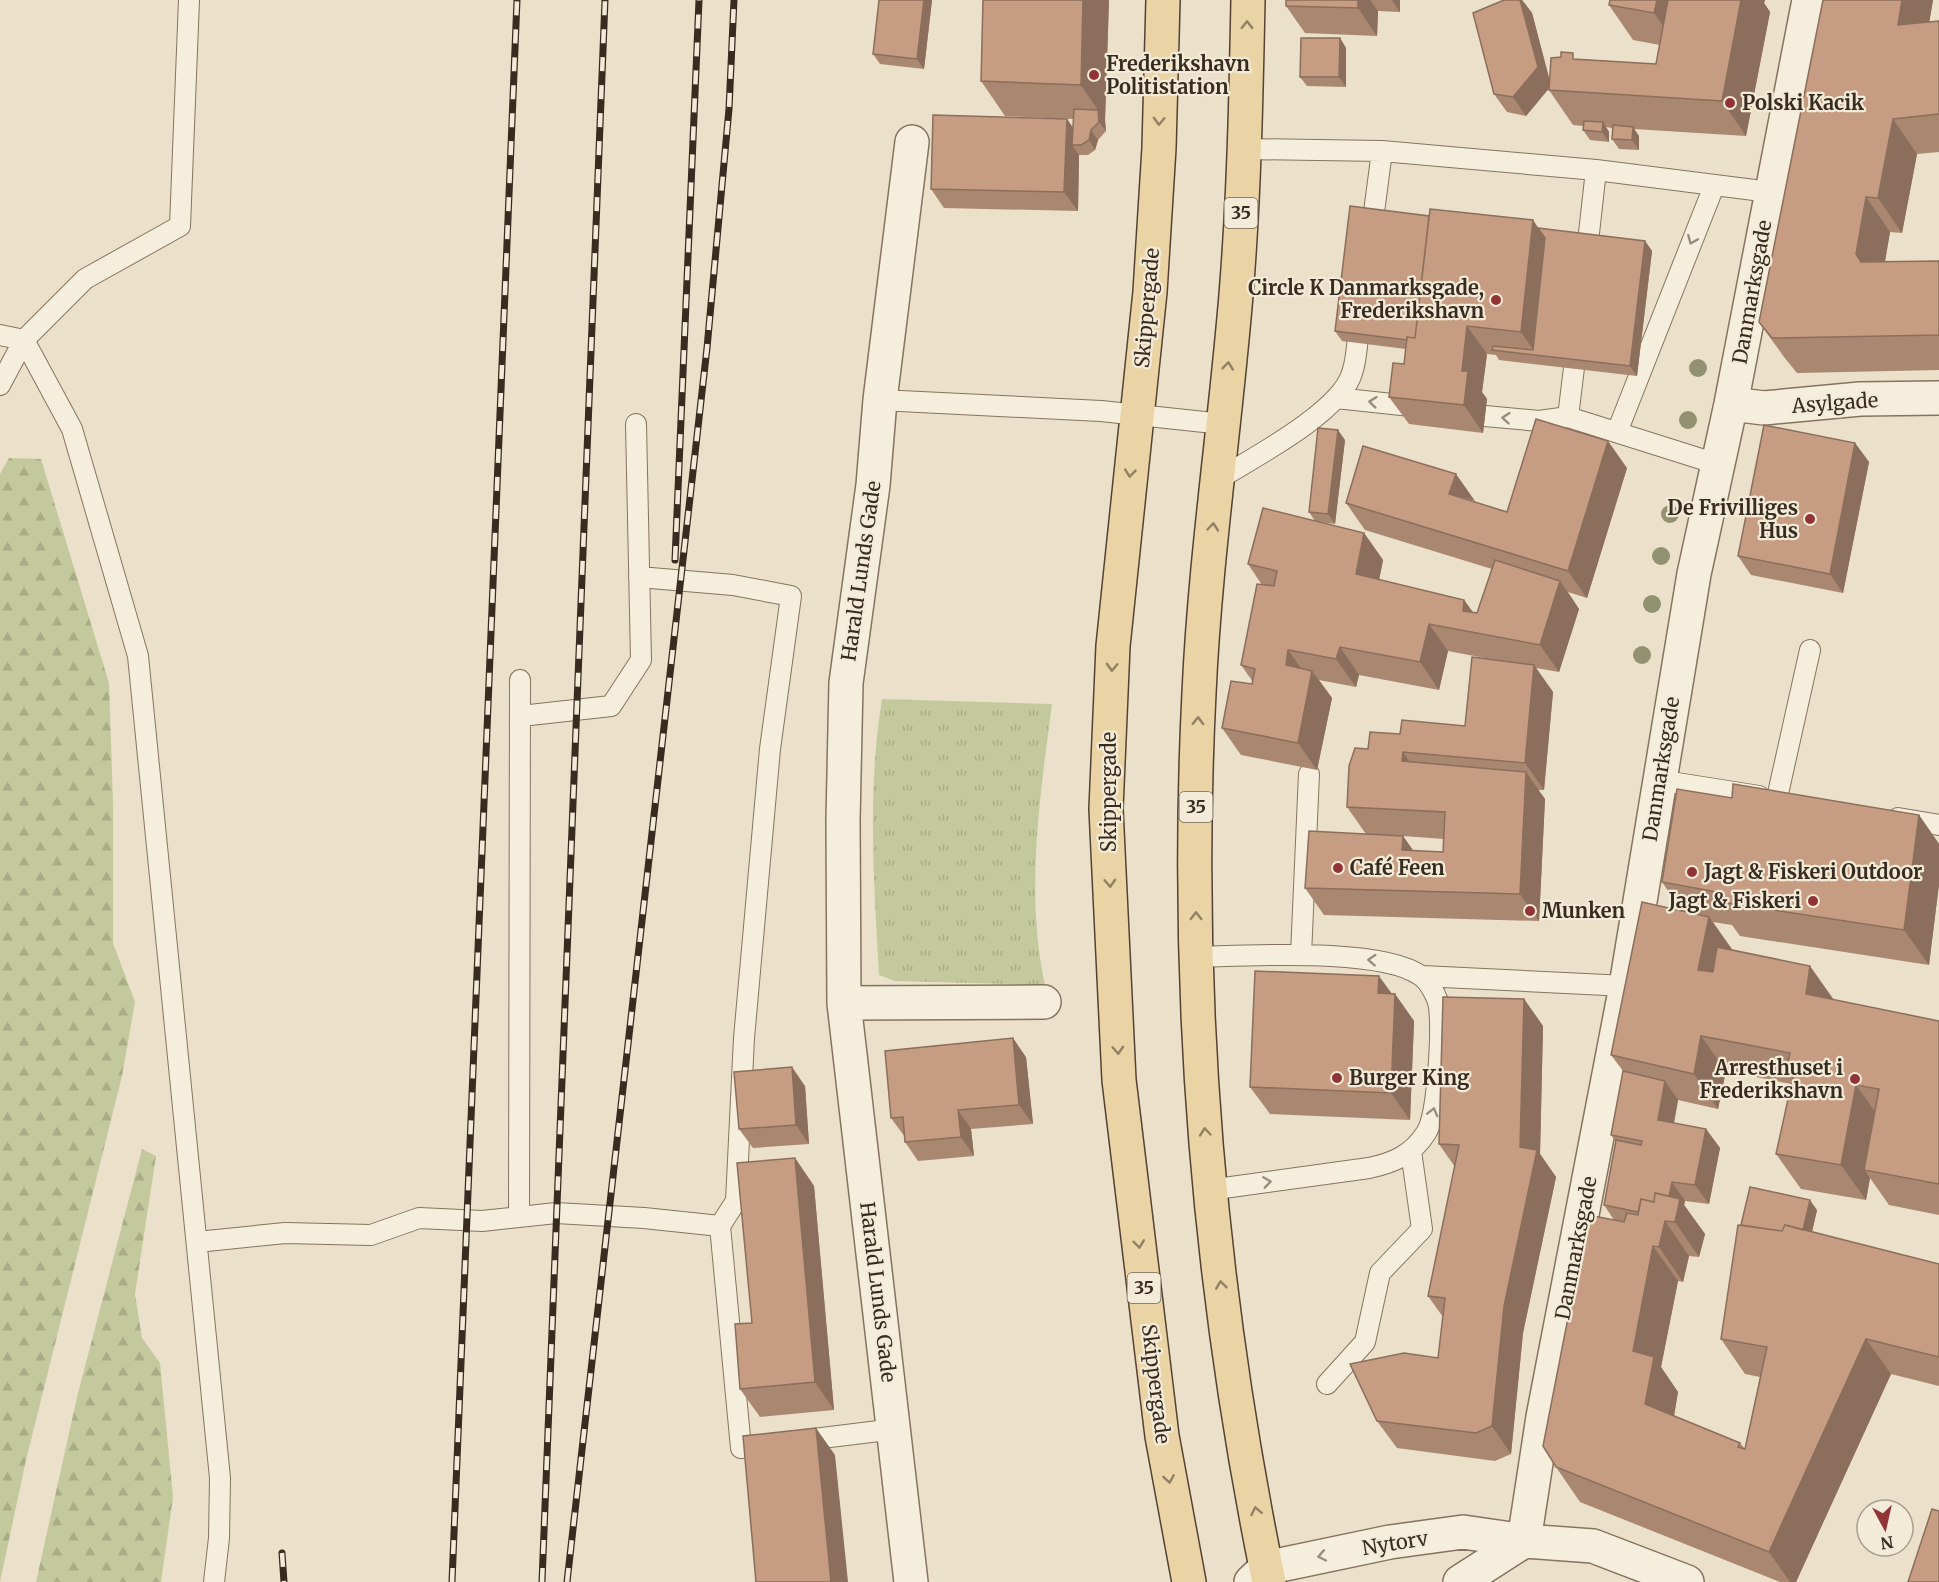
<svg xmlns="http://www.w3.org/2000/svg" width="1939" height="1582" viewBox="0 0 1939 1582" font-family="Merriweather,serif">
<defs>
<pattern id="grass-tufts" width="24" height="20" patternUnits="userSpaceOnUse" patternTransform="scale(1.5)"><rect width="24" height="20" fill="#c4c99d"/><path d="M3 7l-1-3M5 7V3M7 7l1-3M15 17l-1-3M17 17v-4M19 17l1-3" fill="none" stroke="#a9ad87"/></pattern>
<pattern id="forest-firs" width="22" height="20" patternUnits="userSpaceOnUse" patternTransform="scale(1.5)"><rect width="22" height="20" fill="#c4c99d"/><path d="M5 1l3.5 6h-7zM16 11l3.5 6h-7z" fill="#a9ad87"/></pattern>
</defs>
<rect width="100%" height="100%" fill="#ebe0c9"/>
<path fill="url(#grass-tufts)" d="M 882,699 L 1052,704 C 1040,796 1025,894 1045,985 L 895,981 L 879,975 C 874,884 867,790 882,699 Z"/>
<path fill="url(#forest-firs)" d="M 9,458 L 41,459 L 109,683 L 113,802 L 113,943 L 135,1002 L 122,1076 L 26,1460 L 0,1582 L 0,474 Z
M 142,1149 L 156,1156 L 135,1294 L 142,1338 L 160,1363 L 173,1497 L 161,1582 L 36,1582 L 78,1393 Z"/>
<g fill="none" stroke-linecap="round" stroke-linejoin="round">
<g stroke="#86735f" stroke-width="22">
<path id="service" d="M 1245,149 L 1382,151 L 1371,235
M 1382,151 L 1596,170
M 1586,260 L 1596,170 L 1770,192
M 0,335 L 24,340
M 24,340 L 72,429 L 138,656 L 220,1478 L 219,1538 L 214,1582
M 1577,343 L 1568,417 L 1717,464
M 0,385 L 24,340 L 85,279 L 180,226 L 189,0
M 1336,398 L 1411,406
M 880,400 L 1101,411 L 1223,424
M 1485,416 L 1539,421 L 1568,417
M 1617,432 L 1714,186
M 1217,480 C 1251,459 1341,412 1352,373 C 1358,356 1357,336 1360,318
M 639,577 L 733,585 L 791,596 L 770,749 L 744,1038 L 736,1201 L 720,1226 L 741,1448 L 895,1429
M 521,716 L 611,706 L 641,660 L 636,424
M 1658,780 L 1759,796
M 1777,798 L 1810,650
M 1898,818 L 1939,825
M 1301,955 L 1309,774
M 1195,957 C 1247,956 1382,947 1421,976 C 1429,981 1438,998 1439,1007 C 1442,1031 1438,1115 1426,1133 C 1412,1155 1393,1163 1369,1168 L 1209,1190
M 1422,976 L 1626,986
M 519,1216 L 520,680
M 197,1242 L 285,1233 L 371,1235 L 419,1218 L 482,1221 L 556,1213 L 644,1218 L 720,1226
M 1327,1384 L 1365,1342 L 1380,1273 L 1422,1229 L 1411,1151"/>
</g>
<g stroke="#86735f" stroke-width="36">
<path id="minor" d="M 1731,404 L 1764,408 L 1860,399 L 1939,398
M 844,1003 L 1044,1002
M 1524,1541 L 1543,1417 L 1626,986 L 1694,574 L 1731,404 L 1809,0
M 911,1582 L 844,1003 L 843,820 L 846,683 L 873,485 L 880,400 L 912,142
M 1251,1582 L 1266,1568 L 1390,1542 L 1463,1532 L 1524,1541 L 1593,1546 L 1687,1582
M 1460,1582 L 1524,1541"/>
</g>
<g stroke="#544233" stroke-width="36">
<path id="primary" d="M 1163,0 L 1159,148 L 1150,292 L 1113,646 L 1106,809 L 1119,1080 L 1162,1436 L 1189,1582
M 1248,0 C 1246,99 1244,197 1236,295 C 1225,428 1205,560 1199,693 C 1184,991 1209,1290 1269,1582"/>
</g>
<use href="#service" stroke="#f6eedc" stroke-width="20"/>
<use href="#minor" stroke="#f6eedc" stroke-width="33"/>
<use href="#primary" stroke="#ead4a5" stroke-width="33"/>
<g stroke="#382c21" stroke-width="7">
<path id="rail" d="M 675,560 L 699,0
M 282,1553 L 284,1582
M 452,1582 L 517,0
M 542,1582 L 605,0
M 567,1582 L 707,348 L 729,109 L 734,0"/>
</g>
<use href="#rail" stroke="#f3ebd8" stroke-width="4.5" stroke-dasharray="14" stroke-linecap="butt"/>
</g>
<g fill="#929272">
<circle cx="1698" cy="368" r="9"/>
<circle cx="1688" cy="420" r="9"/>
<circle cx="1670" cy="514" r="9"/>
<circle cx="1661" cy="556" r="9"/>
<circle cx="1652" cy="604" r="9"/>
<circle cx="1642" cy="655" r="9"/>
</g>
<path fill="#aa8770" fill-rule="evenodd" d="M 879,0 L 932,0 L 924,69 L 880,64 L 873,54 Z
M 983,0 L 1109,0 L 1105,120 L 1106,131 L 1098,140 L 1095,150 L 1088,155 L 1079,155 L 1078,211 L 944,208 L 931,189 L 1067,119 L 1073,128 L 1073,119 L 1005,116 L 981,81 Z
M 1286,0 L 1400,0 L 1400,12 L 1378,11 L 1377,36 L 1305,33 L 1286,6 Z
M 1504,0 L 1522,0 L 1532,13 L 1550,81 L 1577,59 L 1656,64 L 1660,45 L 1633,40 L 1609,5 L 1610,0 L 1765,0 L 1764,3 L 1770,12 L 1746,136 L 1634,129 L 1639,136 L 1639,150 L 1619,149 L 1612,139 L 1612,128 L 1606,127 L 1609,132 L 1609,142 L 1590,140 L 1583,130 L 1583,126 L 1573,125 L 1549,90 L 1549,88 L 1526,116 L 1507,112 L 1494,94 Z
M 1933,0 L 1929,22 L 1939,21 L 1939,152 L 1917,154 L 1902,233 L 1890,232 L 1885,262 L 1939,261 L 1939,370 L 1797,373 L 1784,357 L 1759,322 Z
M 1340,38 L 1346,48 L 1346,87 L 1307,86 L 1300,77 Z
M 1538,228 L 1645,241 L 1652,251 L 1637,376 L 1499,360 L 1496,355 L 1487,354 L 1482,392 L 1487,399 L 1483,433 L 1409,424 L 1389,397 L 1404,364 L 1406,349 L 1342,341 L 1335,331 Z
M 1345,440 L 1335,524 L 1320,522 L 1364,533 L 1383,560 L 1379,580 L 1464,600 L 1473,612 L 1477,613 L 1492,569 L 1365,530 L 1346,503 L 1475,502 L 1507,512 L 1627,468 L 1587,598 L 1568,592 L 1579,609 L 1559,672 L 1536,668 L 1553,692 L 1544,790 L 1538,790 L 1545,799 L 1539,921 L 1324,915 L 1305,888 L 1366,834 L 1347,807 L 1368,749 L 1400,734 L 1465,726 L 1490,659 L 1448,651 L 1439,690 L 1359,675 L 1356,687 L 1319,680 L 1332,698 L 1317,770 L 1241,755 L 1222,728 L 1253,682 L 1241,665 L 1262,585 L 1248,564 L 1315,521 L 1309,512 ZM 1403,836 L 1444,839 L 1443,852 L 1413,851 Z
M 1855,443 L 1869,462 L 1843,593 L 1751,575 L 1738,556 Z
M 1732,798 L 1919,815 L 1939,844 L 1939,884 L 1929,965 L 1740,936 L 1732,925 L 1713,922 L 1732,950 L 1834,1000 L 1939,1021 L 1939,1215 L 1889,1205 L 1870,1178 L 1866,1200 L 1801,1189 L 1776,1154 L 1791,1084 L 1726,1071 L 1718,1109 L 1678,1100 L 1674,1123 L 1706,1129 L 1720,1148 L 1709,1204 L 1685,1201 L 1684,1205 L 1705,1234 L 1699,1257 L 1689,1256 L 1683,1282 L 1678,1281 L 1661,1367 L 1678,1392 L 1674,1416 L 1740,1443 L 1745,1449 L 1760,1377 L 1745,1374 L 1721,1339 L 1741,1225 L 1817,1210 L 1812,1232 L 1939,1264 L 1939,1386 L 1891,1374 L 1796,1582 L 1780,1582 L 1580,1502 L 1556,1467 L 1614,1220 L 1604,1205 L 1616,1142 L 1611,1135 L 1623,1071 L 1611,1055 L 1682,911 L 1662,882 Z
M 1391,994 L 1395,994 L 1414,1021 L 1410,1120 L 1270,1114 L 1250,1087 Z
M 1524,999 L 1543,1026 L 1540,1154 L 1556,1177 L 1523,1333 L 1511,1454 L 1495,1461 L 1397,1448 L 1377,1421 L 1438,1358 L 1443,1317 L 1428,1296 L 1455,1167 L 1439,1144 Z
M 1026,1057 L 1033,1124 L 971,1129 L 974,1156 L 918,1161 L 905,1142 L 905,1137 L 891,1118 Z
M 805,1086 L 809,1144 L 753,1148 L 739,1129 Z
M 795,1158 L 814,1186 L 834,1410 L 760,1417 L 740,1389 L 752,1323 Z"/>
<path fill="#8b6e5b" d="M 924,0 L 932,0 L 924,69 L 917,59 Z
M 1083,0 L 1109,0 L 1105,120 L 1106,131 L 1099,122 L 1098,110 L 1081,85 Z
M 1358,0 L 1370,0 L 1378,11 L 1377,36 L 1358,8 Z
M 1392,0 L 1400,0 L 1400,12 Z
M 1520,0 L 1522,0 L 1532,13 L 1551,86 L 1526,116 L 1513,97 Z
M 1657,0 L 1667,0 L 1683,24 L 1679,48 L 1654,13 Z
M 1741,0 L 1765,0 L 1764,3 L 1770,12 L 1746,136 L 1722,101 Z
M 1902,0 L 1933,0 L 1923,60 L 1898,25 Z
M 1340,38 L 1346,48 L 1346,87 L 1339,77 Z
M 1067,119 L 1080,138 L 1072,145 L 1079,155 L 1078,211 L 1064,192 Z
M 1893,119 L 1917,154 L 1902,233 L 1878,198 Z
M 1603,122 L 1609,132 L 1609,142 L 1602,132 Z
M 1633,127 L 1639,136 L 1639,150 L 1632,140 Z
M 1091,130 L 1098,140 L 1095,150 L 1089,140 Z
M 1866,197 L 1890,232 L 1880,289 L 1856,254 Z
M 1533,220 L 1552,248 L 1537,355 L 1521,332 Z
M 1645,241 L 1652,251 L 1637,376 L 1630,366 Z
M 1467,326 L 1487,354 L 1482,392 L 1487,399 L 1483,433 L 1464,405 L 1462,371 Z
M 1338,430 L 1345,440 L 1335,524 L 1328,514 Z
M 1608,441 L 1627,468 L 1587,598 L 1568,571 Z
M 1855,443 L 1869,462 L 1843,593 L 1830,574 Z
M 1456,474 L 1475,501 L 1449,494 Z
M 1364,533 L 1383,560 L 1375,601 L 1356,574 Z
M 1560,581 L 1579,609 L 1559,672 L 1540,645 Z
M 1464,600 L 1484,628 L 1463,611 Z
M 1429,624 L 1448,651 L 1439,690 L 1420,662 Z
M 1340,647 L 1359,675 L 1356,687 L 1336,659 Z
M 1288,650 L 1308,678 L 1286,665 Z
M 1534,665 L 1553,692 L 1544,790 L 1525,763 Z
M 1312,671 L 1332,698 L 1317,770 L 1298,743 Z
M 1403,752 L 1422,780 L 1402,761 Z
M 1526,772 L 1545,799 L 1539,921 L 1520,894 Z
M 1919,815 L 1939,844 L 1939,884 L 1929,965 L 1904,930 Z
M 1403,836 L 1422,863 L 1402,850 Z
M 1709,917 L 1734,952 L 1723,1005 L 1698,970 Z
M 1810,966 L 1834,1000 L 1806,994 Z
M 1379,976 L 1395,998 L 1395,994 L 1414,1021 L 1410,1120 L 1391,1093 L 1378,993 Z
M 1524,999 L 1543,1026 L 1540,1154 L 1556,1177 L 1523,1333 L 1511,1454 L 1492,1426 L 1520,1147 Z
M 1701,1036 L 1726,1071 L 1718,1109 L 1694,1074 Z
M 1013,1038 L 1026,1057 L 1033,1124 L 1019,1105 Z
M 792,1067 L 805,1086 L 809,1144 L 796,1125 Z
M 1665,1081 L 1678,1100 L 1671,1139 L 1658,1120 Z
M 1856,1085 L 1881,1120 L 1864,1170 L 1870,1178 L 1866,1200 L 1841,1165 Z
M 958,1110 L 971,1129 L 974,1156 L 961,1137 Z
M 1706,1129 L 1720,1148 L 1709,1204 L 1695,1185 Z
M 795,1158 L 814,1186 L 834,1410 L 815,1382 Z
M 1672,1182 L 1685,1201 L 1684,1205 L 1705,1234 L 1699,1257 L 1675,1222 L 1665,1218 Z
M 1810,1200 L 1817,1210 L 1807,1253 L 1800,1243 Z
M 1665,1221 L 1689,1256 L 1683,1282 L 1659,1247 Z
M 1653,1246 L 1678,1281 L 1661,1367 L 1678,1392 L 1670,1439 L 1645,1404 L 1633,1351 Z
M 1866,1339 L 1891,1374 L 1796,1582 L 1790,1582 L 1769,1552 Z
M 816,1428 L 835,1455 L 848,1582 L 831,1582 Z"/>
<path fill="#c69d82" stroke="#8b6e5b" stroke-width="1.5" d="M 879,0 L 924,0 L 917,59 L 873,54 Z
M 983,0 L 1083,0 L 1081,85 L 981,81 Z
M 1286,0 L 1358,0 L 1358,8 L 1286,6 Z
M 1504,0 L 1520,0 L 1538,67 L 1513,97 L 1494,94 L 1473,13 Z
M 1610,0 L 1657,0 L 1654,13 L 1609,5 Z
M 1668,0 L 1741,0 L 1722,101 L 1549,90 L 1551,58 L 1561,57 L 1561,52 L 1573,53 L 1573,59 L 1656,64 Z
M 1823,0 L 1902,0 L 1898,25 L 1939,21 L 1939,114 L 1893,119 L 1878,198 L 1866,197 L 1856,254 L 1861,262 L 1939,261 L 1939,335 L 1772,338 L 1759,322 Z
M 1301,38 L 1340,38 L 1339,77 L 1300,77 Z
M 1074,109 L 1098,110 L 1099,122 L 1091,130 L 1089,140 L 1081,145 L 1072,145 Z
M 933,115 L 1067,119 L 1064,192 L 931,189 Z
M 1584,121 L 1603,122 L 1602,132 L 1583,130 Z
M 1613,125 L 1633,127 L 1632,140 L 1612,139 Z
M 1350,206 L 1429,216 L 1415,338 L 1407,337 L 1407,340 L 1335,331 Z
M 1430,209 L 1533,220 L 1521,332 L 1467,326 L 1462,371 L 1468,371 L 1464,405 L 1389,397 L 1393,363 L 1404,364 L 1407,337 L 1415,338 Z
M 1538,228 L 1645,241 L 1630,366 L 1492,350 L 1493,346 L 1533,350 L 1545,238 Z
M 1536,419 L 1608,441 L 1568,571 L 1346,503 L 1363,446 L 1456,474 L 1449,494 L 1507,512 Z
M 1764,425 L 1855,443 L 1830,574 L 1738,556 Z
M 1318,428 L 1338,430 L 1328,514 L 1309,512 Z
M 1263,508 L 1364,533 L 1356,574 L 1464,600 L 1463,611 L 1477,613 L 1495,560 L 1560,581 L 1540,645 L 1429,624 L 1420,662 L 1340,647 L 1336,659 L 1288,650 L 1286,665 L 1312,671 L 1298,743 L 1222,728 L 1231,681 L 1252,684 L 1255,669 L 1241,665 L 1257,584 L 1274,586 L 1277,571 L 1248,564 Z
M 1472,657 L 1534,665 L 1525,763 L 1403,752 L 1402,761 L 1526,772 L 1520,894 L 1305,888 L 1309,831 L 1403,836 L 1402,850 L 1443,852 L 1445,812 L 1347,807 L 1349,766 L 1355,748 L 1368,749 L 1370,732 L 1400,734 L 1402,720 L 1465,726 Z
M 1733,784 L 1919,815 L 1904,930 L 1715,901 L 1717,892 L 1662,882 L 1677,789 L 1732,798 Z
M 1642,902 L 1709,917 L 1698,970 L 1713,972 L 1717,947 L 1810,966 L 1806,994 L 1939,1021 L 1939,1184 L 1864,1170 L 1879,1089 L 1856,1085 L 1841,1165 L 1776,1154 L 1794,1072 L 1786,1070 L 1790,1053 L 1701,1036 L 1694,1074 L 1611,1055 Z
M 1255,971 L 1379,976 L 1378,993 L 1395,994 L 1391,1093 L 1250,1087 Z
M 1443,997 L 1524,999 L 1520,1147 L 1537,1150 L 1504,1306 L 1492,1426 L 1476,1433 L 1377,1421 L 1350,1364 L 1404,1353 L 1438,1358 L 1445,1298 L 1428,1296 L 1459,1145 L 1439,1144 Z
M 1013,1038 L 1019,1105 L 958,1110 L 961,1137 L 905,1142 L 903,1117 L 891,1118 L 885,1051 Z
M 792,1067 L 796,1125 L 739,1129 L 734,1072 Z
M 1623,1071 L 1665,1081 L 1658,1120 L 1706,1129 L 1695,1185 L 1672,1182 L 1669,1196 L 1655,1193 L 1654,1202 L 1641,1199 L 1638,1212 L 1604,1205 L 1616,1140 L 1641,1145 L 1642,1141 L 1611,1135 Z
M 795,1158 L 815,1382 L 740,1389 L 735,1324 L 752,1323 L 737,1163 Z
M 1750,1187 L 1810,1200 L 1803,1230 L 1785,1225 L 1782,1231 L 1741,1225 Z
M 1655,1193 L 1680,1199 L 1675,1222 L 1665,1221 L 1659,1247 L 1653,1246 L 1633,1351 L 1654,1357 L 1645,1404 L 1740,1443 L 1738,1447 L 1745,1449 L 1767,1347 L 1721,1339 L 1738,1225 L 1782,1231 L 1785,1225 L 1939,1264 L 1939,1357 L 1866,1339 L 1769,1552 L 1556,1467 L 1543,1446 L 1588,1215 L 1624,1222 L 1627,1213 L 1638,1215 L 1641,1199 L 1654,1202 Z
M 816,1428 L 831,1582 L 756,1582 L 743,1436 Z
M 1932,1509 L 1939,1511 L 1939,1582 L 1908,1582 Z"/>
<defs><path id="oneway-chevron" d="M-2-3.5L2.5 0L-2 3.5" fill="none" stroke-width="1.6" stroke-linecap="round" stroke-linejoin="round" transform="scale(1.5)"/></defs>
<g stroke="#918063">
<use href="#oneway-chevron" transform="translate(1247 25) rotate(-89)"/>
<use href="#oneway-chevron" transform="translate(1159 121) rotate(92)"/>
<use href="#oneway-chevron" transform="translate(1228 366) rotate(-84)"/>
<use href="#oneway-chevron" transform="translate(1130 473) rotate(96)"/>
<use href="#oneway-chevron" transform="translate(1213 527) rotate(-85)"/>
<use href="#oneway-chevron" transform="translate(1112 667) rotate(92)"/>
<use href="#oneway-chevron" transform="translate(1198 721) rotate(-89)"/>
<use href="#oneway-chevron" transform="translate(1110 883) rotate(87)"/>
<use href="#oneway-chevron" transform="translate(1196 916) rotate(-90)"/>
<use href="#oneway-chevron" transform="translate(1118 1050) rotate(87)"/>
<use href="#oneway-chevron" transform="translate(1205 1132) rotate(-95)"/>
<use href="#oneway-chevron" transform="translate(1139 1244) rotate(83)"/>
<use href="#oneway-chevron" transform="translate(1221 1285) rotate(-97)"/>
<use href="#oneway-chevron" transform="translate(1169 1479) rotate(81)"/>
<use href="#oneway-chevron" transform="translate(1256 1511) rotate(-101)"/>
</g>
<g stroke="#978d7e">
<use href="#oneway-chevron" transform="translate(1692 240) rotate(112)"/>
<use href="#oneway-chevron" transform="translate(1373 402) rotate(-174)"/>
<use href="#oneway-chevron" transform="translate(1506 418) rotate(-175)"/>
<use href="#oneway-chevron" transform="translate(1372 960) rotate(-177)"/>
<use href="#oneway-chevron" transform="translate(1433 1112) rotate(-76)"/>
<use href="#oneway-chevron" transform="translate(1267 1182) rotate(-8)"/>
<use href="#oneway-chevron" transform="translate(1322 1556) rotate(168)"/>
</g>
<g fill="#903436" stroke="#f3ebd8" stroke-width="2">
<circle cx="1094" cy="75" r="6"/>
<circle cx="1730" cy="103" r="6"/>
<circle cx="1496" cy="300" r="6"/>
<circle cx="1810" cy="519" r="6"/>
<circle cx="1338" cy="868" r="6"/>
<circle cx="1692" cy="872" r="6"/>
<circle cx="1813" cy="901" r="6"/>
<circle cx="1530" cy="911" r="6"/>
<circle cx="1337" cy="1078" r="6"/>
<circle cx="1855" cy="1079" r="6"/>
</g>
<g text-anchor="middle" stroke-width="4.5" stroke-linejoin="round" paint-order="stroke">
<g fill="#f3ebd8" stroke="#706558" stroke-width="1.5">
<rect x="1224.5" y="198" width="33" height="30" rx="4.5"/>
<rect x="1179.5" y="792" width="33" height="30" rx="4.5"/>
<rect x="1127.5" y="1273" width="33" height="30" rx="4.5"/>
</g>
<g font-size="18" font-weight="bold" fill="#382c21">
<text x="1241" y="219">35</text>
<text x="1196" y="813">35</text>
<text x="1144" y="1294">35</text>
</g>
<g font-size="20" font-weight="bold" fill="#382c21" stroke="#f3ebd8" text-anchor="start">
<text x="1106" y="71">Frederikshavn<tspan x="1106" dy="23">Politistation</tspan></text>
<text x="1742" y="110">Polski Kacik</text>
<text x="1484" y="295" text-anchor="end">Circle K Danmarksgade,<tspan x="1484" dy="23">Frederikshavn</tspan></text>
<text x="1798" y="515" text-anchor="end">De Frivilliges<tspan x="1798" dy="23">Hus</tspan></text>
<text x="1350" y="875">Café Feen</text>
<text x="1704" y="879">Jagt &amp; Fiskeri Outdoor</text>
<text x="1801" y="908" text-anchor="end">Jagt &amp; Fiskeri</text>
<text x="1542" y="918">Munken</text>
<text x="1843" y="1075" text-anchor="end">Arresthuset i<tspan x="1843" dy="23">Frederikshavn</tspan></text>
<text x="1349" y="1085">Burger King</text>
</g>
<g font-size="20" fill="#382c21" stroke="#f3ebd8">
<text transform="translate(1752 292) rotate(-80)" y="7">Danmarksgade</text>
<text transform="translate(1147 308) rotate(-85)" y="7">Skippergade</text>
<text transform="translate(1835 403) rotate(-4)" y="7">Asylgade</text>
<text transform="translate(861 571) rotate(-82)" y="7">Harald Lunds Gade</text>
<text transform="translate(1661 769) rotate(-81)" y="7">Danmarksgade</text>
<text transform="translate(1109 792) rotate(-90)" y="7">Skippergade</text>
<text transform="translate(1576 1248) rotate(-79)" y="7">Danmarksgade</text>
<text transform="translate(878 1292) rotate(83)" y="7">Harald Lunds Gade</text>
<text transform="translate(1156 1384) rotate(83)" y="7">Skippergade</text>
<text transform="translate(1395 1543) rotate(-9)" y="7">Nytorv</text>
</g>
</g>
<g transform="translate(1885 1528) rotate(172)"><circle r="28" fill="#f3ebd8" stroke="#a89f8f" stroke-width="1.5"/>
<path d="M0-4.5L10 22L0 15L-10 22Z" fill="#903436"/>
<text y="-9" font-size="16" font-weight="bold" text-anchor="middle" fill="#382c21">N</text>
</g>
</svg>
